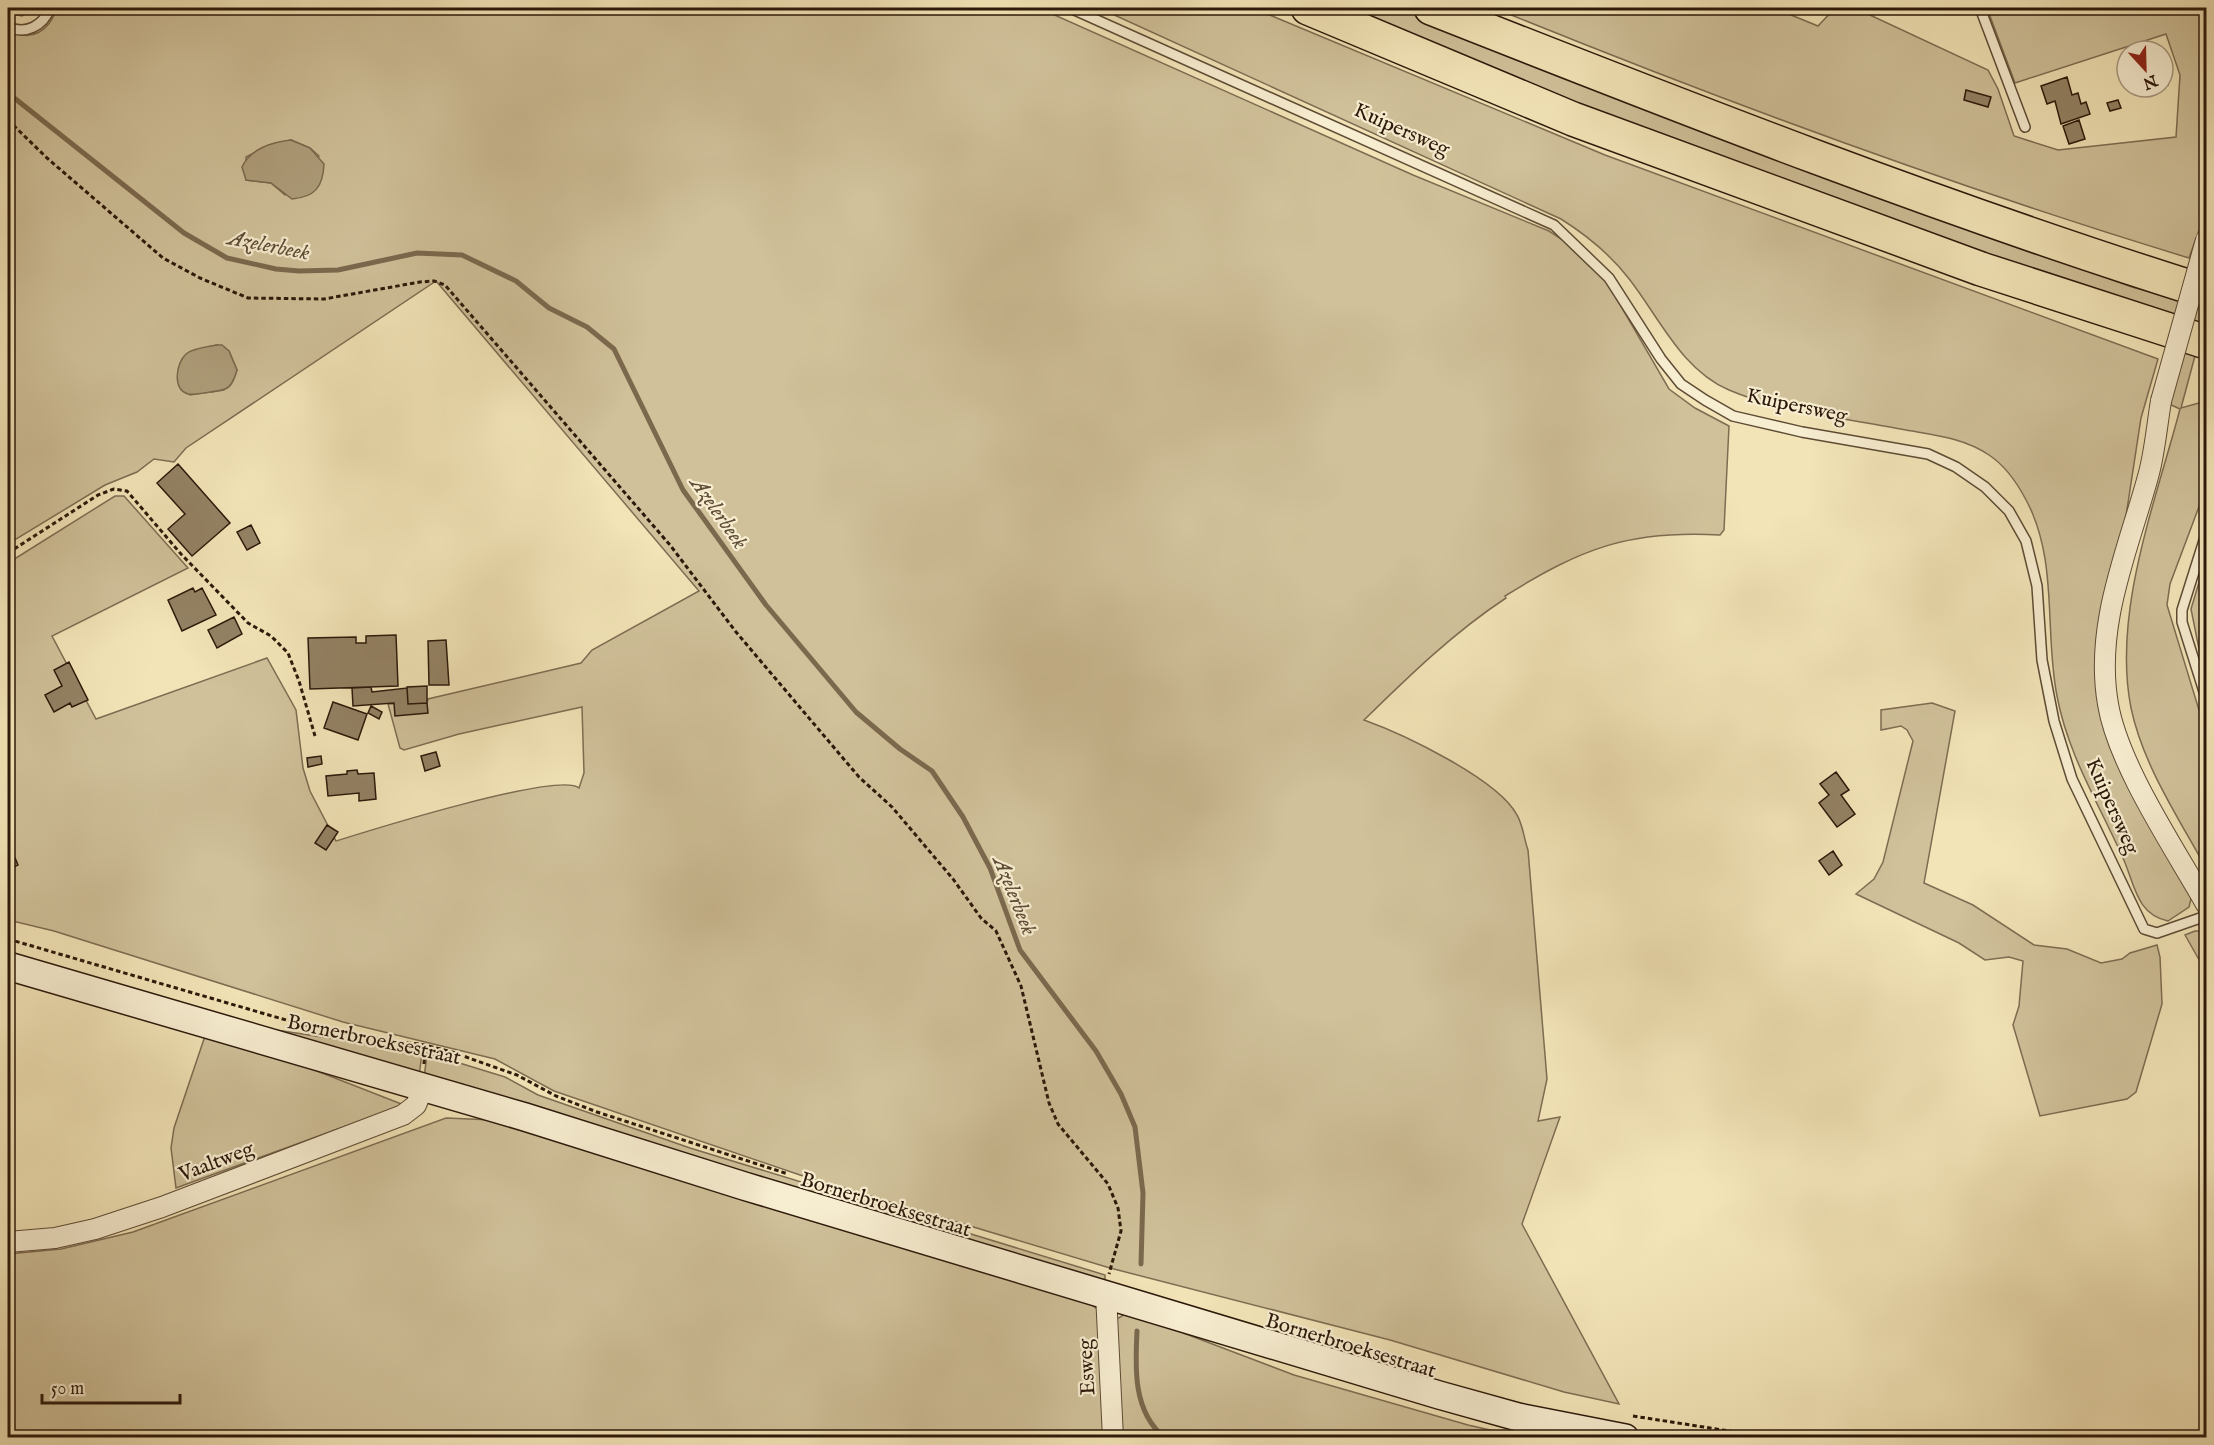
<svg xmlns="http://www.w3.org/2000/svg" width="2214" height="1445" viewBox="0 0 2214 1445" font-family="'IM FELL English',serif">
<rect width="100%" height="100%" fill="#f2e4b7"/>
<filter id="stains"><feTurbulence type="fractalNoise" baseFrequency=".00333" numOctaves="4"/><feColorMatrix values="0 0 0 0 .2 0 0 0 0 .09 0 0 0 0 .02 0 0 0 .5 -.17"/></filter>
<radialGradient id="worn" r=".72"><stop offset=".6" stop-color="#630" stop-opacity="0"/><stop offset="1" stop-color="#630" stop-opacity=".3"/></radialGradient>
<path fill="#d0c19a" stroke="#7e6c52" stroke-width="1.5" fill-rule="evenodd" d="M 8,8 L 37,8 L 22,16 L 8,13 Z
M 57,8 L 1039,8 L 1413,175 L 1549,231 L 1566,242 L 1607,282 L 1669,389 L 1695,408 L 1729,426 L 1724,530 L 1720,535 C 1629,530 1582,548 1505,596 L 1506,598 C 1453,633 1409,676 1364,720 C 1403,734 1498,779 1517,815 C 1523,825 1524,839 1528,850 L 1547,1079 L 1538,1121 L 1560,1117 L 1522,1224 L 1619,1404 L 1564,1392 L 1390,1340 L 1110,1268 L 800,1175 L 554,1091 L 495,1059 L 343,1022 L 54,931 L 8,920 L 8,563 L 115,496 L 124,496 L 188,568 L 52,636 L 96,719 L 267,658 L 296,710 L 303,768 L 310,791 L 336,841 C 368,831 559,771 579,788 L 584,773 L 582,707 L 459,734 L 404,750 L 400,748 L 388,704 L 427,703 L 428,699 L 581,663 L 592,650 L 699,591 L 436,281 L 186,448 L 174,462 L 154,459 L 137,472 L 105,485 L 8,544 L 8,30 C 32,43 49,31 57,8 ZM 291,140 L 310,148 L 319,156 L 285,195 L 271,183 L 246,180 L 246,157 L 269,145 ZM 217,345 L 229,351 L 237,370 L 224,390 L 190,395 L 178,381 C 177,353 194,351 217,345 Z
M 1099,8 L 1253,8 L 1605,155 L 2158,359 L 2141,418 L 2126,516 L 2096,650 L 2096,683 L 2100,712 L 2186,881 L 2191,899 L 2189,907 L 2168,921 C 2136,914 2135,885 2123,858 C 2099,804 2068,755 2057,696 C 2044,631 2059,559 2025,498 C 2017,483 2004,465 1989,455 C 1964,438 1934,435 1906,430 C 1851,419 1780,412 1729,390 C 1682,370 1660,319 1630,280 C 1611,255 1588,236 1561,219 Z
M 1337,8 L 1400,8 L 1677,120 L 2132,287 L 2176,299 L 2206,262 L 2206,326 L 2203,326 L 2181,408 L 2206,401 L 2206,488 L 2170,584 L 2167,605 L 2206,733 L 2206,868 C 2178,817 2143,765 2131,708 C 2112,612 2156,501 2180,409 L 2169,404 L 2190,322 L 2149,311 L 1693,151 Z
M 1494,8 L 1774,8 L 1818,26 L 1835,8 L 1855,8 L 1988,70 L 1998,89 L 2014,136 L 2058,150 L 2176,137 L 2180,75 L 2166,34 L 2015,83 L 1987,8 L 2204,8 L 2206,14 L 2206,211 L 2189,258 C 1953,186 1722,101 1494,8 Z
M 2206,559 L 2206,673 L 2200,654 L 2191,609 Z
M 1932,703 L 1955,711 L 1924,883 L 1973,905 L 2034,945 L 2067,949 L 2101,963 L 2122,959 L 2130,953 L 2157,945 L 2160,957 L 2162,1004 L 2136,1092 L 2127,1099 L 2040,1116 L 2013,1025 L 2019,1006 L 2023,961 L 2009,957 L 1985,960 L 1959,943 L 1856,894 L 1874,879 L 1883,862 L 1913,741 L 1907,730 L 1901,726 L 1881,730 L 1881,710 Z
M 2195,931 L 2206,931 L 2206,972 L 2185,935 Z
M 256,1027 L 422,1052 L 419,1077 Z
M 205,1036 L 299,1064 L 404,1105 L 176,1188 L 171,1148 L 174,1128 Z
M 427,1053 L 505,1077 L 538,1095 L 690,1148 L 1105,1275 L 1105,1284 L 424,1079 Z
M 446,1118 L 493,1120 L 1083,1298 L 1097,1309 L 1106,1438 L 8,1438 L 8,1254 L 61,1249 L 133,1232 Z
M 1128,1312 L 1294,1375 L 1468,1425 L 1521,1437 L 1119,1437 L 1117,1319 Z"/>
<path fill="#af9f7c" stroke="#7b694e" stroke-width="1.5" d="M 291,140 L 310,148 L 324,164 C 323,187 315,197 292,199 L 271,183 L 246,180 L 242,167 C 250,149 272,142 291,140 Z
M 217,345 L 222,345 L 229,351 L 237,370 C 235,377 232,387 225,389 C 220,391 192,395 188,394 C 172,389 176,363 186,354 C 193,348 208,347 217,345 Z"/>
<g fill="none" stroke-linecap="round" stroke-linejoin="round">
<path stroke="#7b694e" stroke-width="5" d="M 8,93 L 184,233 L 227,258 L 276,269 L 299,271 L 338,270 L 417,253 L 462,255 L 516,281 L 549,308 L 587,327 L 614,349 L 683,490 L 766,605 L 856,712 L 900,749 L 932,771 L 963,817 L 990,868 L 1020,950 L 1096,1051 L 1121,1094 L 1135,1127 L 1143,1193 L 1141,1264
M 1137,1331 C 1135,1369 1133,1412 1165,1438"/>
</g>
<path fill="#938264" stroke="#2c180a" stroke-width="1.5" d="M 2163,70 L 2168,85 L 2163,86 Z
M 2067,77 L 2072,95 L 2078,93 L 2081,104 L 2086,102 L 2090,114 L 2061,124 L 2055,101 L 2047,104 L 2041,86 Z
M 1966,90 L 1991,97 L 1988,107 L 1964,100 Z
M 2118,100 L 2121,108 L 2110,111 L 2107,103 Z
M 2079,120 L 2085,139 L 2069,144 L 2063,126 Z
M 178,464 L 230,523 L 192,556 L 168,529 L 185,514 L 157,483 Z
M 251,525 L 260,543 L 247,550 L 237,532 Z
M 193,588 L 195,592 L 202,588 L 216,615 L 182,631 L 168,600 Z
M 234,617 L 242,634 L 217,648 L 208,630 Z
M 396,635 L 398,686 L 310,689 L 308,638 L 356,637 L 356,643 L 366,643 L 366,636 Z
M 446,640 L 449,685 L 429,685 L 428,641 Z
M 69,662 L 88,700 L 72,707 L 70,703 L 54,712 L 45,695 L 62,686 L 54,670 Z
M 427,686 L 427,703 L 408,704 L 407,687 Z
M 371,687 L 372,692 L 407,688 L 408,704 L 427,703 L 428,713 L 395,716 L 394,703 L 353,706 L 352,688 Z
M 333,702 L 367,714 L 358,740 L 324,728 Z
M 371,706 L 382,712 L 379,719 L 368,713 Z
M 436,752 L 440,766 L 425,771 L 421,756 Z
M 321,756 L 322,764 L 308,767 L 307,758 Z
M 357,770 L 358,774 L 374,773 L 376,799 L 359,801 L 359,793 L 328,796 L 326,776 L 347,774 L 347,771 Z
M 1836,772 L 1849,790 L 1841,795 L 1855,814 L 1837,827 L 1819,803 L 1829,795 L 1820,784 Z
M 327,825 L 338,832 L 326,850 L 315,843 Z
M 9,844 L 18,865 L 8,870 L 8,845 Z
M 1833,851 L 1842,865 L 1829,875 L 1819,861 Z"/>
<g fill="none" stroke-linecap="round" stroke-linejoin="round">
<g stroke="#5e4b35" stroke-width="12">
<path id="lane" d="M 1070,8 L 1554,225 L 1609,278 L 1661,359 L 1681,384 L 1705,400 L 1733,416 L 1802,432 L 1928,454 L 1956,467 L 1985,487 L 2009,511 L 2026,541 L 2037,586 L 2042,660 L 2054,721 L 2072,779 L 2144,929 L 2157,933 L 2206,916
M 1980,8 L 2025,127
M 8,27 C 26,35 43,26 50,8
M 2206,534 L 2182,610 L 2182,622 L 2206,698"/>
</g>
<g stroke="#5e4b35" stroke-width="22">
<path id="street" d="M 2161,401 C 2157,425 2155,450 2149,473 C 2129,548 2094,624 2108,704 C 2118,765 2175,849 2206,904
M 8,1242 L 55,1238 L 95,1229 L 162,1207 L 403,1115 L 416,1105 L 423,1088
M 1106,1294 L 1113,1438"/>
</g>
<g stroke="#2c180a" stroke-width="30">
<path id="secondary" d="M 8,966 L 525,1117 L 744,1186 L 1439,1395 L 1518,1417 L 1625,1438"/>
</g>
<g stroke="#2c180a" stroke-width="36">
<path id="highway" d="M 1308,8 L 1573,119 L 1981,269 L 2206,342
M 1431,8 C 1687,109 1944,210 2206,292"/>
</g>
<path stroke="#2c180a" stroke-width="3" stroke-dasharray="4.5 3" stroke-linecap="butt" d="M 8,120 L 47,158 L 163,258 L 200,278 L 248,298 L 324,299 L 420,282 L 434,281 L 445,285 L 670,545 L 736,632 L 859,777 L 892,807 L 953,879 L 981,918 L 996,931 L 1021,986 L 1049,1103 L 1058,1124 L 1108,1184 L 1118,1208 L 1121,1231 L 1109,1274
M 8,553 L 98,495 L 114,489 L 127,491 L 181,554 L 248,623 L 271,636 L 288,653 L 299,681 L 315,736
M 8,939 L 279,1018 L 332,1032 L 425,1045 L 452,1052 L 517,1075 L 556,1096 L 597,1112 L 788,1174
M 424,1064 L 425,1045
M 1633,1416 L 1774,1438"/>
<use href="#lane" stroke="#f7edd0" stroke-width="9"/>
<use href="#street" stroke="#f7edd0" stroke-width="20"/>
<use href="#secondary" stroke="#f7edd0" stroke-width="27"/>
<use href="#highway" stroke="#f2e4b7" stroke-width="33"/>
<g stroke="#5e4b35" stroke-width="22" stroke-linecap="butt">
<path id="street-bridge" d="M 2161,401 L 2206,240"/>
</g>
<use href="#street-bridge" stroke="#f7edd0" stroke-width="20"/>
</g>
<g text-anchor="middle" stroke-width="4.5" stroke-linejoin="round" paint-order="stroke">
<g font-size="21" fill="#2c180a" stroke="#f7edd0">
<text transform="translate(1402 129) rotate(24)" y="7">Kuipersweg</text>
<text transform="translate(1797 405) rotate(12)" y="7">Kuipersweg</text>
<text transform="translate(2113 806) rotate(66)" y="7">Kuipersweg</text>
<text transform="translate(374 1039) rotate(12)" y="7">Bornerbroeksestraat</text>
<text transform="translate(216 1161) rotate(-21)" y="7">Vaaltweg</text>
<text transform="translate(886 1204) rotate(17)" y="7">Bornerbroeksestraat</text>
<text transform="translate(1351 1345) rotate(17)" y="7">Bornerbroeksestraat</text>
<text transform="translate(1086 1367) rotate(-93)" y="7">Esweg</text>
</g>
<g font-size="22" font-style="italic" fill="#604e38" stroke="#f7edd0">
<text transform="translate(269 244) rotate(11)" y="8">Azelerbeek</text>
<text transform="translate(720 512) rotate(55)" y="8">Azelerbeek</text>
<text transform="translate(1016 895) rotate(68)" y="8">Azelerbeek</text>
</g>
</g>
<rect width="2214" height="1445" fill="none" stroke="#f2e4b7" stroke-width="30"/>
<rect x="9" y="9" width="2196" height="1427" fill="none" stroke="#2c180a" stroke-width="3"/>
<rect x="15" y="15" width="2184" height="1415" fill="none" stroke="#2c180a" stroke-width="1.5"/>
<g transform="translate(2145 69) rotate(158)"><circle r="28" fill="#f7edd0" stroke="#a69881" stroke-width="1.5"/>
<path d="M0-4.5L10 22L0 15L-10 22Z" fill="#8f2418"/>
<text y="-9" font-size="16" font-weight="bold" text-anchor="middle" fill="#2c180a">N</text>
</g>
<path d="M42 1394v9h138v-9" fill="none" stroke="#2c180a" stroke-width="3"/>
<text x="51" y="1394" font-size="18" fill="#2c180a" stroke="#f7edd0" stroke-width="4.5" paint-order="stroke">50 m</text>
<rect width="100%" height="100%" filter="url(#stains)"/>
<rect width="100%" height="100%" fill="url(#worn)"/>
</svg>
